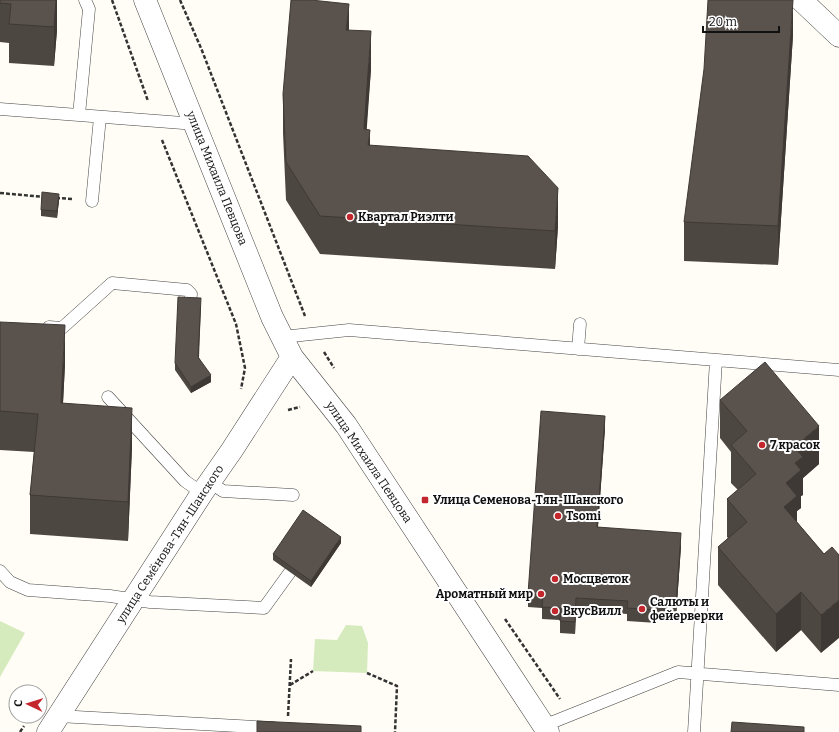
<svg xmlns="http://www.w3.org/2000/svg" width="839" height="732" viewBox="0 0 839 732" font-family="Bitter,serif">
<rect width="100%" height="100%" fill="#fffdf5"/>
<path fill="#d5ebbd" d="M 0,621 L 25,633 L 0,677 Z
M 346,625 L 362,626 L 368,643 L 367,673 L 313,671 L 315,639 L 337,640 Z"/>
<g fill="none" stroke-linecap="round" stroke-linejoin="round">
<g stroke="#444" stroke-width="13">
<path id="service" d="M 0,109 L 196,124
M 79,115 L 89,9 L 85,0
M 92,201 L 100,117
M 49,327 L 62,328 L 112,283 L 187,290 L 191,294 L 190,304
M 282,337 L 349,330 L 839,370
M 578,349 L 580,324
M 108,397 L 185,481 L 202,493
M 209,482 L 223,491 L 293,495
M 0,571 L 10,582 L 28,590 L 110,596 L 150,602 L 264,608 L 290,572
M 58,716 L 273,728
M 543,726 L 678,672 L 839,685
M 694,732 L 716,360"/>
</g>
<g stroke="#444" stroke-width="23">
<path id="minor" d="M 145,0 L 272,317 L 292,357 L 346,425 L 548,732
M 801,0 L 839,36
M 48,732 L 202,493 L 232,450 L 292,357"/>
</g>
<path stroke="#333" stroke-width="2.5" stroke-dasharray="4 2" stroke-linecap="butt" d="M 112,0 L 148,101
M 180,0 L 201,48 L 305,316
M 162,140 L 236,324 L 245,368 L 241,389
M 0,193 L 45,197
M 56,198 L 73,199
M 324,352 L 334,368
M 288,410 L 300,407
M 505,619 L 560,699
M 367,673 L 397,686 L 395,732
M 290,685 L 313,671
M 288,716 L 291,659
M 20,732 L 24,726"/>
<use href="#service" stroke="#fff" stroke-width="12"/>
<use href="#minor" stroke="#fff" stroke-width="22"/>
</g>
<path fill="#4d4742" d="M 0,0 L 57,0 L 57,30 L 54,66 L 9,63 L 9,43 L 0,42 Z
M 349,30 L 371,69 L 366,130 L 370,145 L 558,226 L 555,269 L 320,254 L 286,200 L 283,133 L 283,94 Z
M 793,35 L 778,265 L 684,261 L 684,222 Z
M 59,200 L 57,218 L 41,216 L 41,210 Z
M 201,305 L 199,358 L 211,382 L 191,393 L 175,370 L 175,363 Z
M 0,322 L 65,364 L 63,403 L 132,447 L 128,541 L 30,534 L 30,495 L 34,452 L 0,450 Z
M 720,400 L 819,464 L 803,478 L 803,495 L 801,496 L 801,508 L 797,511 L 797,522 L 824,554 L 821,653 L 801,630 L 776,652 L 718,585 L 718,547 L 728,538 L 727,537 L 727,499 L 738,490 L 731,483 L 731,452 L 720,438 Z
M 605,428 L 598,527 L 681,546 L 676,617 L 658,616 L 657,623 L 627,621 L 627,614 L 576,610 L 575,634 L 560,633 L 560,620 L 542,619 L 542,608 L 528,607 L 528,594 Z
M 341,543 L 311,587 L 273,560 L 273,554 Z"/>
<path fill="#3f3936" d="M 56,0 L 57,0 L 57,30 L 54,66 L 54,27 Z
M 793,0 L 793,35 L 778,265 L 778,226 Z
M 349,4 L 349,42 L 346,30 Z
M 371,31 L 371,69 L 364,168 L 364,129 Z
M 370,130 L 370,168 L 368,145 Z
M 558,188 L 558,226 L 555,269 L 555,231 Z
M 59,194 L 59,200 L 57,218 L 57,211 Z
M 65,325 L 65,364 L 61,442 L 61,403 Z
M 211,375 L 211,382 L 191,393 L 191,387 Z
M 132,408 L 132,447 L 128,541 L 128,502 Z
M 605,416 L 605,428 L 597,540 L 597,527 Z
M 819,426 L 819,464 L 803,478 L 803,495 L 801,496 L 801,508 L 797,511 L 797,534 L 784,507 L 786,483 L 794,447 Z
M 681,533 L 681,546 L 676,617 L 676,605 Z
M 341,537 L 341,543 L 311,587 L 311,581 Z
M 801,592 L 801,630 L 776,652 L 776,614 Z
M 576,598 L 576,610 L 575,634 L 575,622 Z
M 839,600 L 839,638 L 821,653 L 821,615 Z"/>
<path fill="#5a524d" stroke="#3f3936" d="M 0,0 L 56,0 L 54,27 L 9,24 L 11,4 L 0,3 Z
M 291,0 L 311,0 L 349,4 L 346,30 L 371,31 L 364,129 L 370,130 L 368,145 L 528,156 L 558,188 L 555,231 L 320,216 L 286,162 L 283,94 Z
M 708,0 L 793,0 L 778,226 L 684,222 L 704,69 Z
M 42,192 L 59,194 L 57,211 L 41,210 Z
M 178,297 L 201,298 L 198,357 L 211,375 L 191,387 L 175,363 Z
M 0,322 L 65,325 L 61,403 L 132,408 L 128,502 L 30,495 L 38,414 L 0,411 Z
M 765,362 L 819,426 L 794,447 L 803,457 L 795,463 L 801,470 L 786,483 L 797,496 L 784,507 L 824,554 L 832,547 L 839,555 L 839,600 L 821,615 L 801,592 L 776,614 L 718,547 L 747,522 L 727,499 L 756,474 L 731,445 L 747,431 L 720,400 Z
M 541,411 L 605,416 L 597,527 L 681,533 L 676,605 L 658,603 L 657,610 L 627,608 L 628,601 L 576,598 L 575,622 L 560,621 L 561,608 L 542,607 L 543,595 L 528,594 Z
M 303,510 L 341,537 L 311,581 L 273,554 Z
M 257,721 L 361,726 L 361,732 L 257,732 Z
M 732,722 L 804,727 L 804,732 L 731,732 Z"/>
<g fill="#c4262e" stroke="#fff" stroke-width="1.5">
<circle cx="350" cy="217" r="4"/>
<circle cx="762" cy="445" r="4"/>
<rect x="421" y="496" width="8" height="8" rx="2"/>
<circle cx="558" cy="516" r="4"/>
<circle cx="555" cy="579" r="4"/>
<circle cx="541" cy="594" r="4"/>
<circle cx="642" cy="609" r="4"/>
<circle cx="555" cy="611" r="4"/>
</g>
<g text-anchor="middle" stroke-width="4" stroke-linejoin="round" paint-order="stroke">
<g font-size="12" fill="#111" stroke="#fff">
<text transform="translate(217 178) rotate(68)" y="4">улица Михаила Певцова</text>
<text transform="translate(369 462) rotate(56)" y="4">улица Михаила Певцова</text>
<text transform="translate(170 544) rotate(-57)" y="4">улица Семёнова-Тян-Шанского</text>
</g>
<g font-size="12" font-weight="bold" fill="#111" stroke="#fff" text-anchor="start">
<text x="358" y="221">Квартал Риэлти</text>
<text x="770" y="449">7 красок</text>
<text x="433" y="504">Улица Семенова-Тян-Шанского</text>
<text x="566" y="520">Tsomi</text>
<text x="563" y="583">Мосцветок</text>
<text x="533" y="598" text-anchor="end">Ароматный мир</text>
<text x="650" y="606">Салюты и<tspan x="650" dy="14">фейерверки</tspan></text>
<text x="563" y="615">ВкусВилл</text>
</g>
</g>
<g transform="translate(28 704) rotate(274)"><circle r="19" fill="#ffffff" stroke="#a0a0a0"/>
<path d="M0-3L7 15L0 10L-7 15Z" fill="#c4262e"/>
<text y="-6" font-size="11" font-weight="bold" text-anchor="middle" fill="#111111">С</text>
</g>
<path d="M703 26v6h76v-6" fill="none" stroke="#111111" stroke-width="2"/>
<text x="709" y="26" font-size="12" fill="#111111" stroke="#ffffff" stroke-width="3" paint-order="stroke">20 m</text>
</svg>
